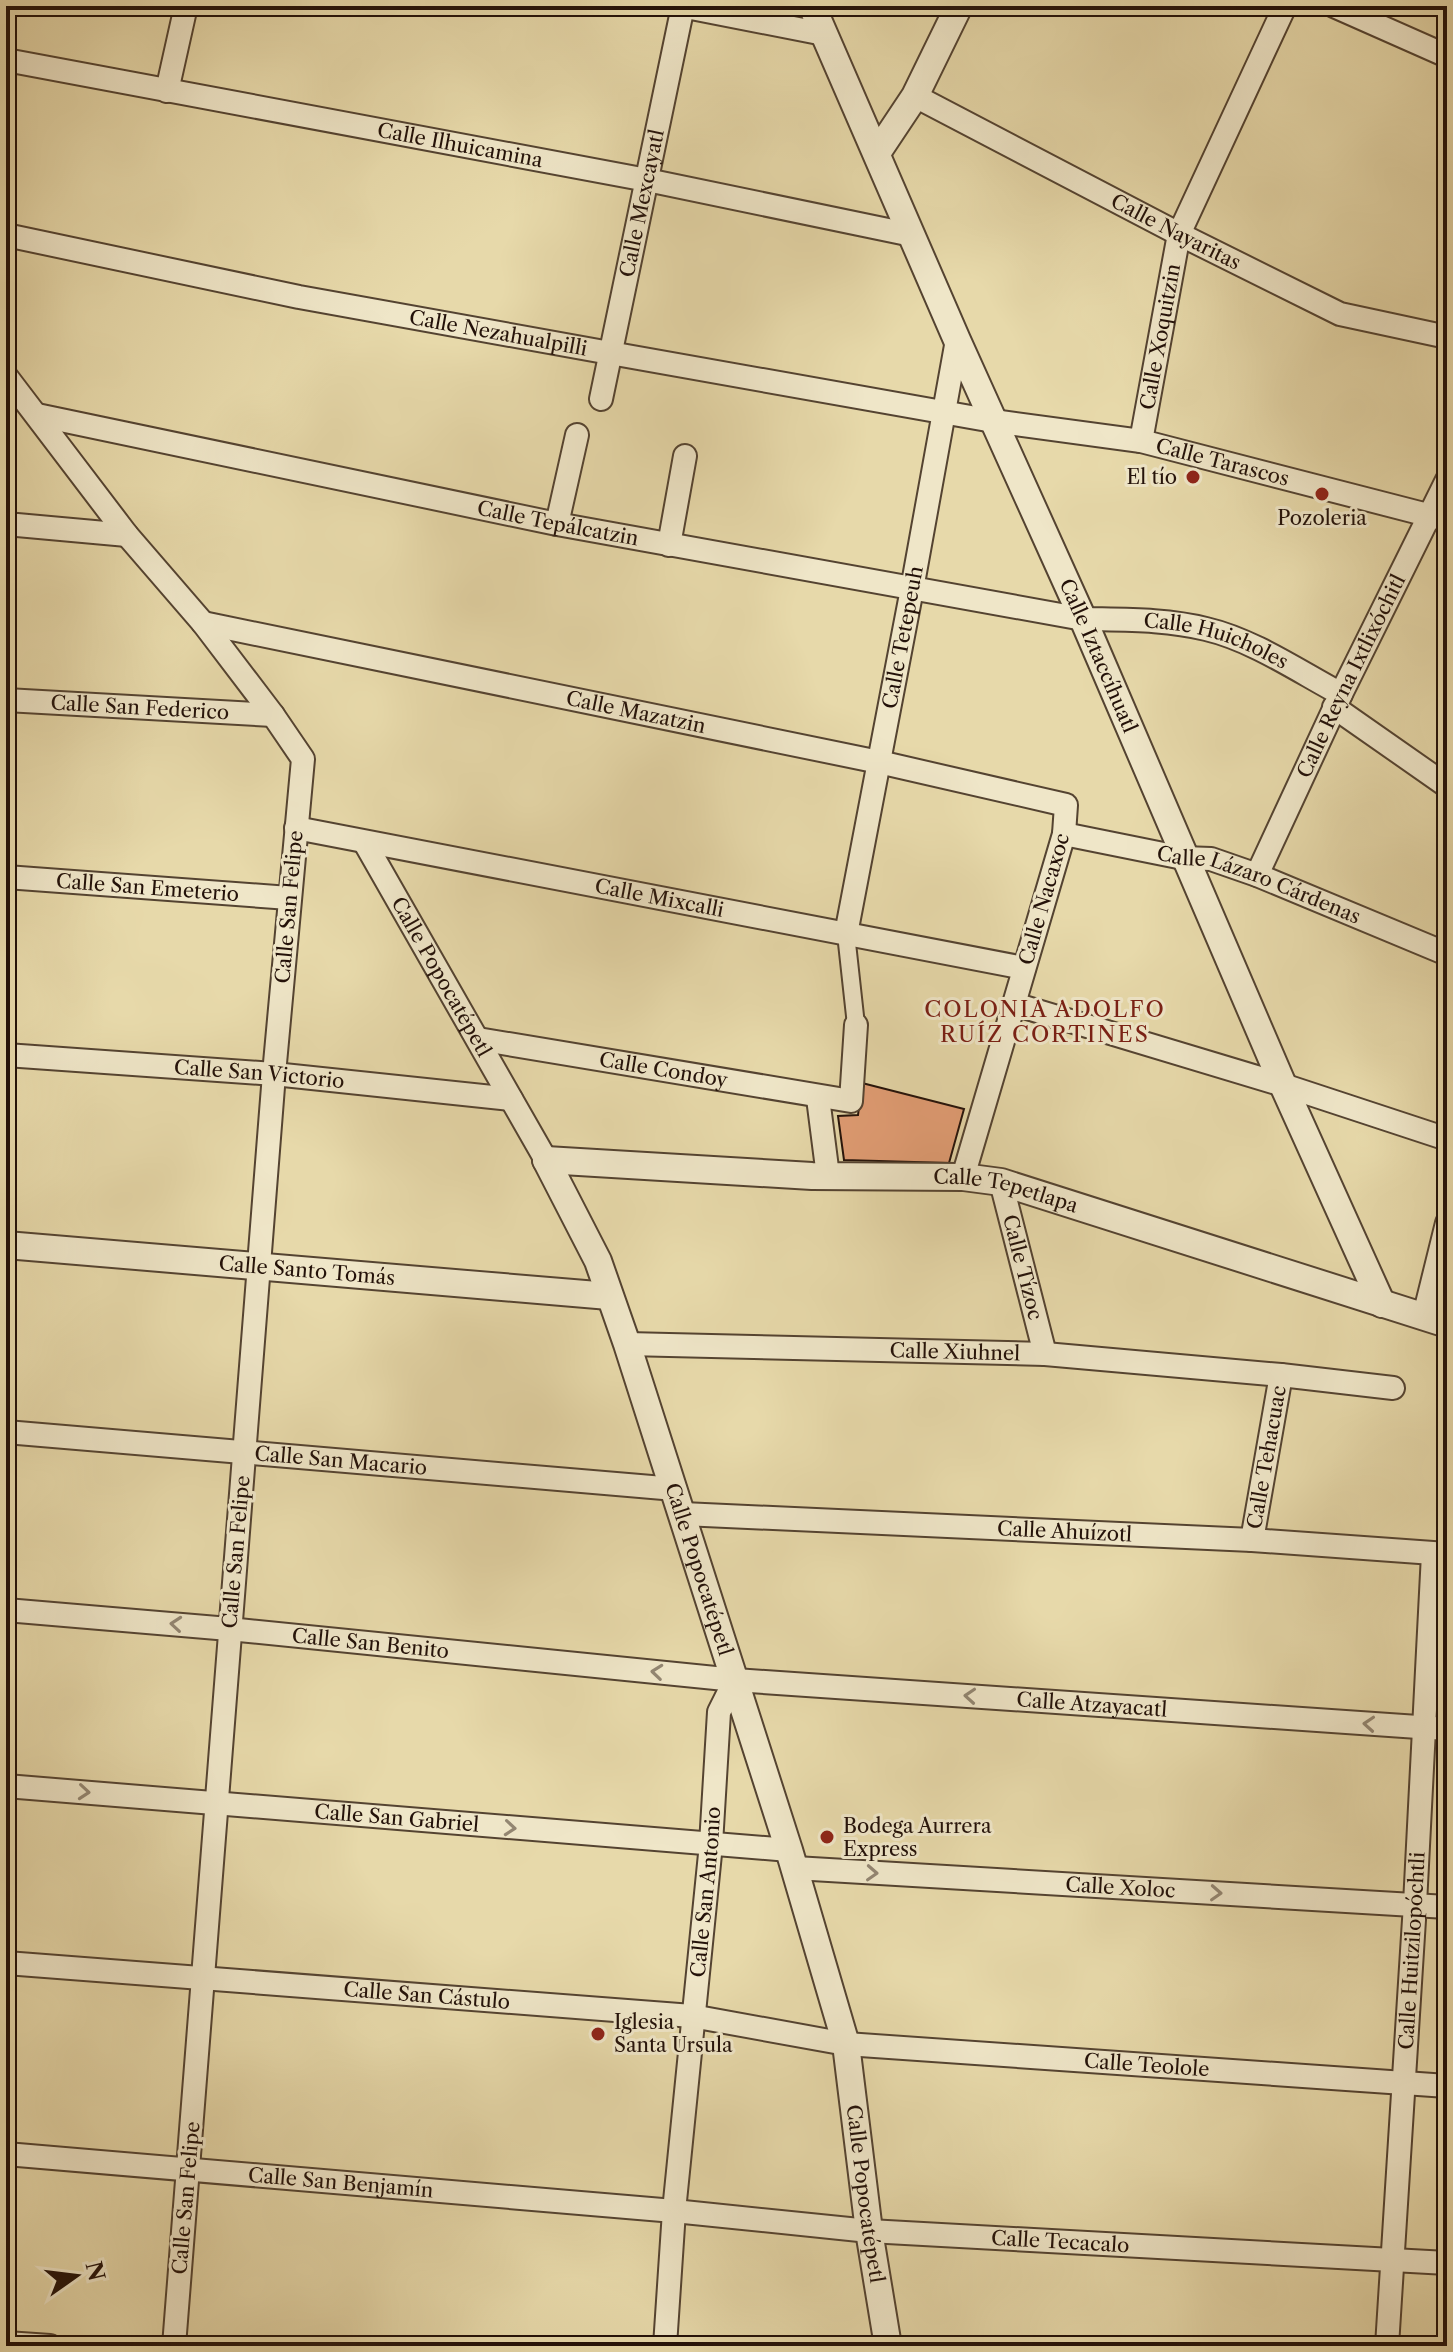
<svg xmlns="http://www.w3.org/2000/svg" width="1453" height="2352" viewBox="0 0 1453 2352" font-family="'Libre Caslon Text',serif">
<rect width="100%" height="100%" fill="#e7d9aa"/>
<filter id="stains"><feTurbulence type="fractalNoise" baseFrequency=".0025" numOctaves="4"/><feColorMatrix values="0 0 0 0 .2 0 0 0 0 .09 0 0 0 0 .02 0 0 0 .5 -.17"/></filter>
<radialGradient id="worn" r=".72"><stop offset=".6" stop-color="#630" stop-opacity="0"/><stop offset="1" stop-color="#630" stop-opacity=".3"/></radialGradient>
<path fill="#e39e75" stroke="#231109" stroke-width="2" d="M 862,1083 L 964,1109 L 949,1163 L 844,1160 L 838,1116 L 858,1115 Z"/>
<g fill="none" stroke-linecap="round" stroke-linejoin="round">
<g stroke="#544331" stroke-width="20">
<path id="pedestrian" d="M 846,934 L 856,1025"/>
</g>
<g stroke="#544331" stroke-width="26">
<g id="minor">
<path d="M 681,6 L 824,34"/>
<path d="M 1334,6 L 1447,56"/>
<path id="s1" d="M 6,60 L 647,180 L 912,235"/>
<path d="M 167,91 L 186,6"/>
<path id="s2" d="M 915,96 L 1179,234 L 1340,314 L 1447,337"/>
<path id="s3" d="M 6,235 L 299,297 L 610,353 L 993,421 L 1141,441 L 1447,520"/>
<path d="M 6,376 L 127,535 L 203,623 L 273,715 L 303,759 L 274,1074 L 174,2346"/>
<path id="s4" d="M 601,399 L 683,6"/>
<path id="s5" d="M 37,415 L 557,524 L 1083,619 C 1124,620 1166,619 1206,629 C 1253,640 1298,671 1341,694"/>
<path id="s6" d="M 1141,441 L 1179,234 L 1285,6"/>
<path d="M 6,524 L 127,535"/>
<path d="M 557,524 L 577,435"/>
<path d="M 669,545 L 685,456"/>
<path id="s7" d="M 203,623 L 879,762 L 1066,805 L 1064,834 L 963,1177"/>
<path id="s8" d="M 6,700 L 273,715"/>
<path d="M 1334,707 L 1447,786"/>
<path id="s9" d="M 296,828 L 1024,968"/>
<path id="s10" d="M 1064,834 L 1183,858 L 1211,859 L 1257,875 L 1447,954"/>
<path id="s11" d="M 365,843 L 546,1160"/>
<path id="s12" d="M 1257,875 L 1341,694 L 1447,480"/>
<path id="s13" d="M 6,877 L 289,898"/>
<path id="s14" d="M 846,934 L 912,589 L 957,340"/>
<path d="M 1014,1004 L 1283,1085 L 1447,1139"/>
<path id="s15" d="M 478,1039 L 851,1101 L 856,1025"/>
<path id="s16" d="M 6,1055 L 274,1074 L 511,1099"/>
<path d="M 818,1098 L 828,1176"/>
<path id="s17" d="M 1001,1182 L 1045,1354"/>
<path d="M 1424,1316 L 1447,1223"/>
<path id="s18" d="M 627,1344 L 1045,1354 L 1281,1375 L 1393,1388"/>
<path id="s19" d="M 6,1432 L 675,1489"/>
<path id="s20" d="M 683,1514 L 1252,1540 L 1447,1554"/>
<path id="s21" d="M 1252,1540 L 1281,1375"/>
<path id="s22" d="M 6,1610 L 229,1629 L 735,1680 L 1447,1729"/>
<path id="s23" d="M 6,1786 L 789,1850"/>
<path id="s24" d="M 795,1868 L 1447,1907"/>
<path id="s25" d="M 6,1963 L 692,2016 L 846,2044 L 1447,2086"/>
<path id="s26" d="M 6,2154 L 674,2211 L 869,2231 L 1447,2263"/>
<path d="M 6,2343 L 50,2346"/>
<path id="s27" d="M 665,2346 L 674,2211 L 711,1844 L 719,1712 L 735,1680"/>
<path id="s28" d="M 1387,2346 L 1415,1904 L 1433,1554"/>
</g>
</g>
<g stroke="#544331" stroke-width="30">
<g id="tertiary">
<path id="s29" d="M 812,6 L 957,340 L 1083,619 L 1283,1085 L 1382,1304"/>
<path d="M 877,153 L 915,96 L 959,6"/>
<path id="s30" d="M 546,1160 L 598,1261 L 627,1344 L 789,1850 L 846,2044 L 869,2231 L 888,2346"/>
<path id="s31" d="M 546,1160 L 812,1176 L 963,1177 L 1001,1182 L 1447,1324"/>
<path id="s32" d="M 6,1245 L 609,1296"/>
</g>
</g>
<use href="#pedestrian" stroke="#efe6c8" stroke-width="16"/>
<use href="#minor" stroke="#efe6c8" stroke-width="22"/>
<use href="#tertiary" stroke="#efe6c8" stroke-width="26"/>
</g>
<defs><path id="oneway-chevron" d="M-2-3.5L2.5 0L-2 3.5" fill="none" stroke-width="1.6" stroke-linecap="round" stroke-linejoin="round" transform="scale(2)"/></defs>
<g stroke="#938672">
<use href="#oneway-chevron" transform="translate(176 1624) rotate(-175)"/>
<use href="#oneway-chevron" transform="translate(657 1672) rotate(-174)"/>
<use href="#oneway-chevron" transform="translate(970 1696) rotate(-176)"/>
<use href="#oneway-chevron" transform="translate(1369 1724) rotate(-176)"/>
<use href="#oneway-chevron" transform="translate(84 1792) rotate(5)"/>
<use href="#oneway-chevron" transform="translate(510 1828) rotate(5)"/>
<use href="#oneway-chevron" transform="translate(872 1873) rotate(3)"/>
<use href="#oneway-chevron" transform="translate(1216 1893) rotate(3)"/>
</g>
<g fill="#8f2418" stroke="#efe6c8" stroke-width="3">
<circle cx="1193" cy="477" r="8"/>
<circle cx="1322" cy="494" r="8"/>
<circle cx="827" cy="1837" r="8"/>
<circle cx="598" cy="2034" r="8"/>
</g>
<g text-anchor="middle" stroke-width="6" stroke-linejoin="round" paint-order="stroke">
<g font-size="20" fill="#231109" stroke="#efe6c8">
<text dy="7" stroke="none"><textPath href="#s1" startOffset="462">Calle Ilhuicamina</textPath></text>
<text dy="7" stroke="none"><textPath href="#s4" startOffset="200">Calle Mexcayatl</textPath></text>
<text dy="7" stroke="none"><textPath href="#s2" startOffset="294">Calle Nayaritas</textPath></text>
<text dy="7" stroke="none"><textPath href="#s3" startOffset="502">Calle Nezahualpilli</textPath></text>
<text dy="7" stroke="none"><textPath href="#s6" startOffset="106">Calle Xoquitzin</textPath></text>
<text dy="7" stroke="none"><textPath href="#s3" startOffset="1238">Calle Tarascos</textPath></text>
<text dy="7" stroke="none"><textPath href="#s5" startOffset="532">Calle Tepálcatzin</textPath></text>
<text dy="7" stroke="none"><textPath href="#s14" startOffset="302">Calle Tetepeuh</textPath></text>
<text dy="7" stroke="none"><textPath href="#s5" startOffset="1202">Calle Huicholes</textPath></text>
<text dy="7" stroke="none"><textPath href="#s29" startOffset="710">Calle Iztaccíhuatl</textPath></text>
<text dy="7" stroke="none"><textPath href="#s12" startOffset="220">Calle Reyna Ixtlixóchitl</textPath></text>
<text dy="7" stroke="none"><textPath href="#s8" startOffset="134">Calle San Federico</textPath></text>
<text dy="7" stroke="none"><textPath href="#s7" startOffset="442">Calle Mazatzin</textPath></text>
<text dy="7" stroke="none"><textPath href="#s10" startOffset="202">Calle Lázaro Cárdenas</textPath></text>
<text dy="7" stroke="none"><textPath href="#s13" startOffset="142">Calle San Emeterio</textPath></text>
<text dy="7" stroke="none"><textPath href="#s9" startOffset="370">Calle Mixcalli</textPath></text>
<text transform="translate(1044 899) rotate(-74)" y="7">Calle Nacaxoc</text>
<text transform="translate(289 907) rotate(-85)" y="7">Calle San Felipe</text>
<text dy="7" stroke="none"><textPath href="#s11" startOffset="154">Calle Popocatépetl</textPath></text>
<text dy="7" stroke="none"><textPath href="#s15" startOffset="188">Calle Condoy</textPath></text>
<text dy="7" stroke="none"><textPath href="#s16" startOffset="254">Calle San Victorio</textPath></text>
<text dy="7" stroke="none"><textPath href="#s31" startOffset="462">Calle Tepetlapa</textPath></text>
<text dy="7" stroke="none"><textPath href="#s17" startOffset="88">Calle Tízoc</textPath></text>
<text dy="7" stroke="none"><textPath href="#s32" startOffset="302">Calle Santo Tomás</textPath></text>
<text dy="7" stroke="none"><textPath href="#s18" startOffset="328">Calle Xiuhnel</textPath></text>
<text dy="7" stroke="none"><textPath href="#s21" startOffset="84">Calle Tehacuac</textPath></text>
<text dy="7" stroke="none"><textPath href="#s19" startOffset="336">Calle San Macario</textPath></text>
<text dy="7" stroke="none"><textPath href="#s20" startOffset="382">Calle Ahuízotl</textPath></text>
<text transform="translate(236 1552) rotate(-85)" y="7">Calle San Felipe</text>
<text dy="7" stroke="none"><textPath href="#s30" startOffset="438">Calle Popocatépetl</textPath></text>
<text dy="7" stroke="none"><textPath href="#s22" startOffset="366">Calle San Benito</textPath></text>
<text dy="7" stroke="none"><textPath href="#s22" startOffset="1090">Calle Atzayacatl</textPath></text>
<text dy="7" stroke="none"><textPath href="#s23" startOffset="392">Calle San Gabriel</textPath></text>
<text dy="7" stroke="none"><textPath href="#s24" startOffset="326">Calle Xoloc</textPath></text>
<text dy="7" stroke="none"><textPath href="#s27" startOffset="456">Calle San Antonio</textPath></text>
<text dy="7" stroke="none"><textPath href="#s28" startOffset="396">Calle Huitzilopóchtli</textPath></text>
<text dy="7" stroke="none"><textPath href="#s25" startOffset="422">Calle San Cástulo</textPath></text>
<text dy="7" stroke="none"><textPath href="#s25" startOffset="1146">Calle Teolole</textPath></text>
<text dy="7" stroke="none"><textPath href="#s26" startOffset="336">Calle San Benjamín</textPath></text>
<text dy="7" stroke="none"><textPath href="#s30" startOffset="1086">Calle Popocatépetl</textPath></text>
<text transform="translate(186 2198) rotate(-85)" y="7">Calle San Felipe</text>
<text dy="7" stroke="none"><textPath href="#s26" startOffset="1058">Calle Tecacalo</textPath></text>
</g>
<g font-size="20" fill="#231109" stroke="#efe6c8" text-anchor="start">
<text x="1177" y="484" text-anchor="end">El tío</text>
<text x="1322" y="525" text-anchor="middle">Pozoleria</text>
<text x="843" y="1833">Bodega Aurrera<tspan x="843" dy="23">Express</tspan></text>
<text x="614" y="2029">Iglesia<tspan x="614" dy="23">Santa Ursula</tspan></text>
</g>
<g font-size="22" letter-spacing="2" fill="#7a1f14" stroke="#efe6c8">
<text x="1045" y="1017">COLONIA ADOLFO<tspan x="1045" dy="25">RUÍZ CORTINES</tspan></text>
</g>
</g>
<rect width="1453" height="2352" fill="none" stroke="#e7d9aa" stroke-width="32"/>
<rect x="8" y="8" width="1437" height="2336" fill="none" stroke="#231109" stroke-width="4"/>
<rect x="16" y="16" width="1421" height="2320" fill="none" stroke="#231109" stroke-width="2"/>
<g transform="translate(76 2276) rotate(76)" stroke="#efe6c8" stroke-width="6" paint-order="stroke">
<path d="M0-6L14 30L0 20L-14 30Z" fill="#231109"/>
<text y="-12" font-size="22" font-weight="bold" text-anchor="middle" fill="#231109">N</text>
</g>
<rect width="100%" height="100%" filter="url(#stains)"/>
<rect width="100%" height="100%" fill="url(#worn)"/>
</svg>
